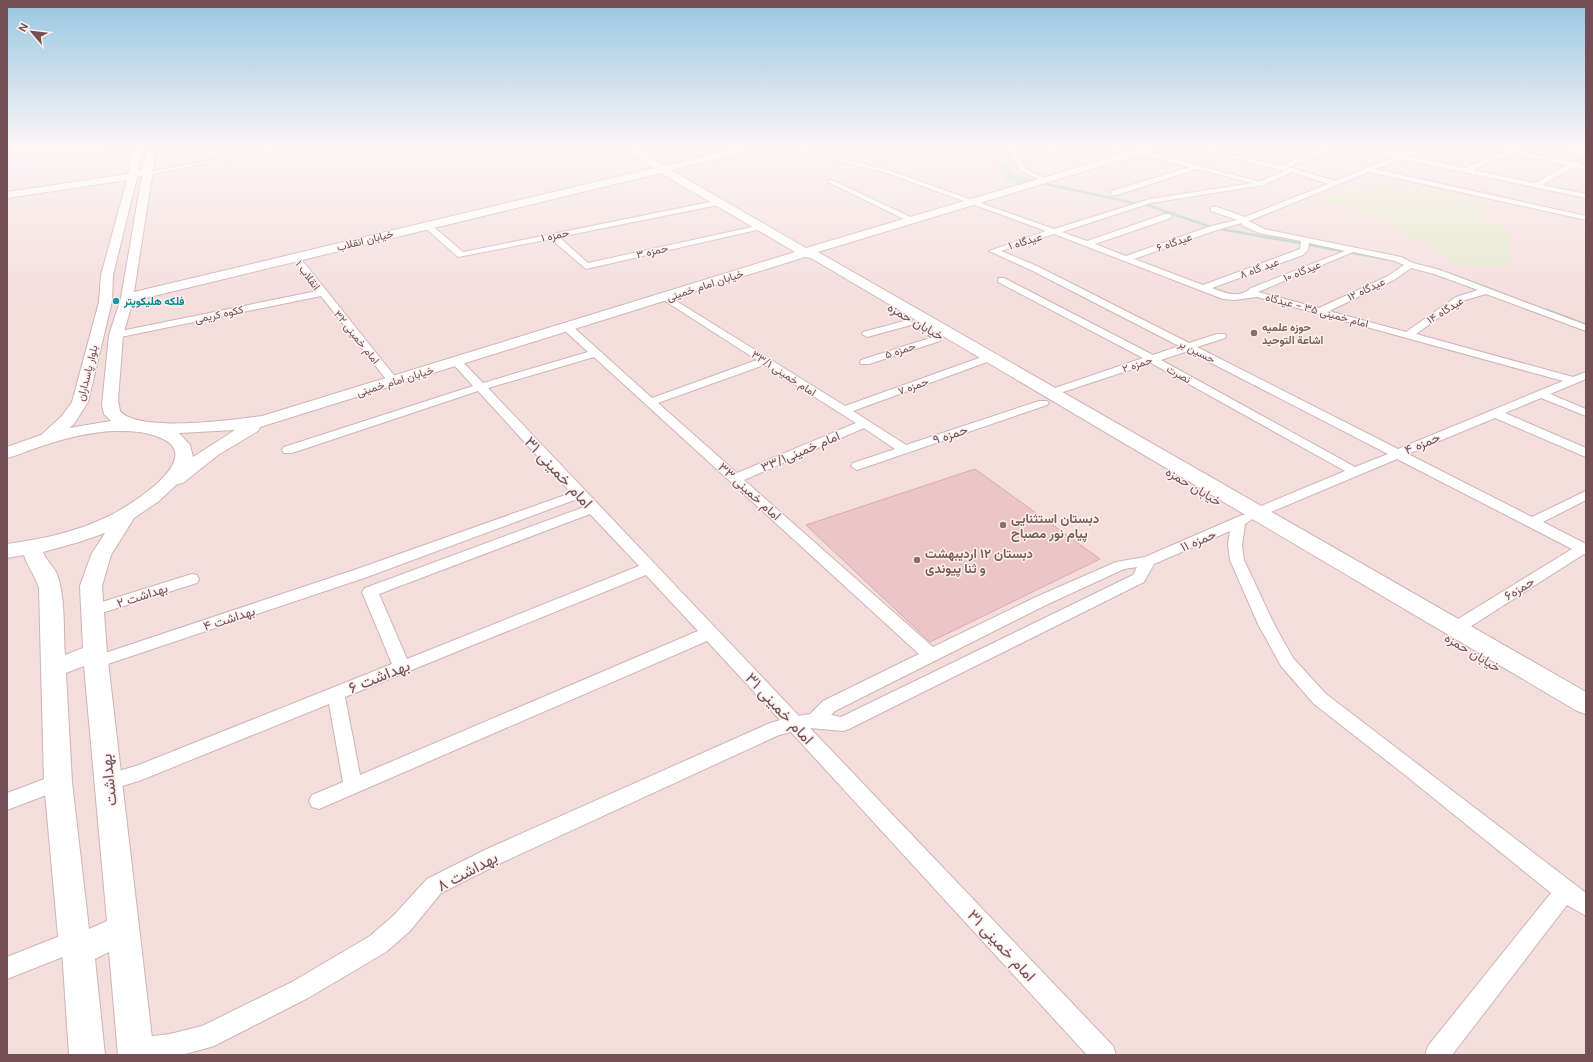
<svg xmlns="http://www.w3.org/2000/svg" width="1593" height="1062" viewBox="0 0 1593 1062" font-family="'DM Sans',Vazirmatn,sans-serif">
<rect width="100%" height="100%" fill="#faecea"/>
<path fill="#f3dedc" d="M 7,150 L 1586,150 L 1586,1055 L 7,1055 Z"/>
<path fill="#e9e6f7" d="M 7,150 L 107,150 L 110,160 L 7,173 Z"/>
<path fill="#e4e7ca" d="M 1383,183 L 1409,188 L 1427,186 L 1476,198 L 1484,217 L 1512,233 L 1509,243 L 1507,266 L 1463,266 L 1377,217 L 1318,198 L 1349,189 Z"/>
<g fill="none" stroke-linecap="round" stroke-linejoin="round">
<path stroke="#a8d2c4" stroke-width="2.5" d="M 1045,184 L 1134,203
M 1147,205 L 1208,226
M 1221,229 L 1332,249"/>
<path stroke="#a8d2c4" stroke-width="3" d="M 1326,248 L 1388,259
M 1446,273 L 1492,290
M 1546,310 L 1586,325"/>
<path fill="#c0e2d6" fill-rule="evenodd" d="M 988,150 L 1000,150 L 1015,174 L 1037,179 L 1038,182 L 1032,186 L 1005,180 Z"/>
</g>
<path fill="#ecc5c9" stroke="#dda7ae" d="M 975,469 L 1100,559 L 930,642 L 806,525 Z"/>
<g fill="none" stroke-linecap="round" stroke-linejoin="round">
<g stroke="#cdb4b5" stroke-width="2">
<path id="street" d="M 266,150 L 278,150 L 147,175 L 144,173 Z
M 795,150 L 805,150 L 888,170 L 1054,229 L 1150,199 L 1252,183 L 1197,169 L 1117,195 L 1111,195 L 1111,191 L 1190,167 L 1137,153 L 1137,151 L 1139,150 L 1257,181 L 1258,182 L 1285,171 L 1201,150 L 1211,150 L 1280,166 L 1321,150 L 1329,150 L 1288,167 L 1335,181 L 1394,157 L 1367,150 C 1378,150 1388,153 1399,154 C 1405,155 1413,150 1420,150 L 1408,156 L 1465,168 L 1504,152 L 1502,150 L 1513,150 L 1573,162 L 1576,161 L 1586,165 L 1586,169 L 1574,167 L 1542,185 L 1586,194 L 1586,198 L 1401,159 L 1375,169 L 1586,216 L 1586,220 L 1369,172 L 1249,221 L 1264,229 L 1401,257 L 1413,263 L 1440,270 L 1586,325 L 1586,331 L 1486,294 L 1462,301 L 1416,334 L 1573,377 L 1586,372 L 1586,379 L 1550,394 L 1586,409 L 1586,416 L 1541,398 L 1505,413 L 1586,448 L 1586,457 L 1495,418 L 1408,454 L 1532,517 L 1586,491 L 1586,500 L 1543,522 L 1586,544 L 1586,555 L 1584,554 L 1462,632 L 1456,634 L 1450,632 L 1448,628 L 1450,624 L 1572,549 L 1397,459 L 1264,515 L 1254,515 L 1252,512 L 1254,509 L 1345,471 L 1151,363 L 1057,394 L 1049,394 L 1047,392 L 1049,390 L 1143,358 L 998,282 L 998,278 L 1004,278 L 1153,355 L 1179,346 L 1031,270 L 989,251 L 1046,231 L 884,172 ZM 1511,153 L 1567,165 L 1535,183 L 1473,170 ZM 1292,172 L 1328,184 L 1245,217 L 1217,207 L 1211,207 L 1211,211 L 1237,220 L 1211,226 L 1126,256 L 1095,244 L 1171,218 L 1171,214 L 1165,214 L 1087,241 L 1062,232 L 1151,203 L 1264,185 ZM 1242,223 L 1243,226 L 1259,233 L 1301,241 L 1300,249 L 1203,285 L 1134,259 L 1217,230 ZM 1054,234 L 1223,299 L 1234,300 L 1257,297 L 1563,381 L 1398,449 L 1197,347 L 1225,338 L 1226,336 L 1225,334 L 1217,334 L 1189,343 L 1037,266 L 1001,251 ZM 1309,243 L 1345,251 L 1251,288 C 1239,299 1225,293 1212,288 L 1303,255 L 1308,250 ZM 1353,252 L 1395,261 L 1404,265 L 1388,276 L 1319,308 L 1258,292 ZM 1411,268 L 1434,274 L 1478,290 L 1456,297 L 1406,332 L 1329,311 L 1394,280 ZM 1188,351 L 1388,454 L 1355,467 L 1161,360 Z
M 1009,150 L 1015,150 L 1025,169 L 1048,179 L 1048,181 L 1044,181 L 1020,171 Z
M 1044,150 L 1053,150 L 1099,165 L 1094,166 Z
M 1109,150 L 1118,150 L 1133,155 L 1130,157 Z
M 828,180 L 832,180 L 919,221 L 912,223 L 828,182 Z
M 720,200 L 724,202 L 723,204 L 559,237 L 588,263 L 761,225 L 765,227 L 761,229 L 586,269 L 551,239 L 458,257 L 422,225 L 429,223 L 463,252 Z
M 295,254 L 298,255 L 397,379 L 398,381 L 397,383 L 389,383 L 321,296 L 116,338 L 111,335 L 116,332 L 317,291 L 291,257 Z
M 665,294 L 845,406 L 979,358 L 987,358 L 988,360 L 987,362 L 853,411 L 906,445 L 1039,401 L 1047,401 L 1049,403 L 1047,405 L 857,470 L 851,466 L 853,463 L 895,449 L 864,428 L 744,480 L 933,647 L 1036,597 L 1116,562 L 1145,557 L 1242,515 L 1252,515 L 1254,518 L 1245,524 L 1242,545 L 1244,560 L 1274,624 L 1293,658 L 1326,694 L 1586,893 L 1586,916 L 1567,905 L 1452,1055 L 1425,1055 L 1428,1046 L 1551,893 L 1405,775 L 1314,704 L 1281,666 L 1258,624 L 1230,560 L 1228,545 L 1230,531 L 1154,564 L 1144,582 L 849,729 L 843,731 L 810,728 L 1113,1046 L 1116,1055 L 1087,1055 L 791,732 L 779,735 L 503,862 L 441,893 L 410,931 L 386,952 L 308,998 L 214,1046 L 182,1055 L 126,1055 L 124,1050 L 127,1041 L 136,1038 L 170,1034 L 202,1026 L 292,982 L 370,936 L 394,915 L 427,879 L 489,848 L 770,723 L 780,720 L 707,641 L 319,809 L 312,807 L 309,801 L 312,795 L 343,782 L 329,704 L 139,781 L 108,790 L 101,788 L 98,782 L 101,776 L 136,766 L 392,664 L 362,592 L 365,588 L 584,507 L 577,499 L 367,577 L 102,666 L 96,668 L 90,666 L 88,662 L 90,658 L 357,569 L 571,493 L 478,391 L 292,453 L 284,453 L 282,450 L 284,447 L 473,386 L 453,364 L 452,362 L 453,360 L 461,360 L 483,383 L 588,352 L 563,329 L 562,327 L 563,325 L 571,325 L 652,398 L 757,360 L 662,299 L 660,297 ZM 594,357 L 919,654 L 823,701 L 810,714 L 799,716 L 488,388 ZM 764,365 L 856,423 L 737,473 L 658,403 ZM 590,514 L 639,566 L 407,659 L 379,594 ZM 1137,567 L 1133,575 L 841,717 L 831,715 L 835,711 L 1046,605 L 1124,569 ZM 646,575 L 698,631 L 360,775 L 345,697 Z
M 908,320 L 913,323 L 911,325 L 867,337 L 862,334 L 863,332 Z
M 936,336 L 941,339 L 940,341 L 869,364 L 861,364 L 860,362 L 861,360 Z
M 192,574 L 197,575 L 199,579 L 197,583 L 92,616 L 86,615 L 84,611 L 86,607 Z
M 58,774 L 65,776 L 68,782 L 65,788 L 7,810 L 7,793 Z
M 75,930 L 83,933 L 86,941 L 83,949 L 7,979 L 7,957 Z"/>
</g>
<g stroke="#cfb2b3" stroke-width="2">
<path id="secondary" d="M 133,150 L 142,150 L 138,171 L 143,170 L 147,150 L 156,150 L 134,292 L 654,168 L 626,150 L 636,150 L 664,166 L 733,150 L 747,150 L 746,152 L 671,170 L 806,248 L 1136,150 L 1149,150 L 1148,152 L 818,252 L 1586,692 L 1586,714 L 1577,711 L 811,258 L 805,257 L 260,427 L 258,431 L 218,455 L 183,483 L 177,484 L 159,501 L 134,518 L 111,555 L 102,586 L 107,653 L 154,1055 L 118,1055 L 109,952 L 95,959 L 105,1055 L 69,1055 L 62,950 L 58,936 L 44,782 L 39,588 C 35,575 28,568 24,555 L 7,558 L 7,544 C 42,539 77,532 109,516 C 126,508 203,461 165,440 C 150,432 135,431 118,431 C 90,431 62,439 36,448 C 26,451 17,456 7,458 L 7,447 L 41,435 L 62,416 L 72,402 L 99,302 L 101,275 L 127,180 L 7,198 L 7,192 L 128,174 ZM 661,173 L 795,252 L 262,416 C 234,420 138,433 120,411 L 118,400 L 123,335 L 133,301 ZM 142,176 L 121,298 L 109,335 L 102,405 L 104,414 L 111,421 L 69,428 L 74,424 L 88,402 L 112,301 L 113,275 L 137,177 ZM 235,430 L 193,457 L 190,445 L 179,433 ZM 105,533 L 91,555 L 80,586 L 83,648 L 65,655 C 63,630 66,595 56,572 C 52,565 46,560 43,552 L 79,542 ZM 84,666 L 107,921 L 89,929 L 72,782 L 66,673 Z
M 1564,150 L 1586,150 L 1586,156 L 1566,152 Z"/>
</g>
<use href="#street" fill="#fff" fill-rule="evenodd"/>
<use href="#secondary" fill="#fff" fill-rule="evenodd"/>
</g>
<linearGradient id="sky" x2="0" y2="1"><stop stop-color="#98c6e1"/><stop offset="0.5" stop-color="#fdf6f6"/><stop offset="1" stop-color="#fdf6f6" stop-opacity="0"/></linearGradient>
<rect width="1593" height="298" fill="url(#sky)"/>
<circle fill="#0f9aa8" stroke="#fdf1f0" stroke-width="1.5" cx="116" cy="301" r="4"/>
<g fill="#8d6e63" stroke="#fdf1f0" stroke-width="1.5">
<circle cx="1254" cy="333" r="4"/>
<circle cx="1003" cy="525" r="4"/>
<circle cx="917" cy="560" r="4"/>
</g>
<g text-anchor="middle" stroke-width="3" stroke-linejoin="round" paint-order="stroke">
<g font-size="11" fill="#725055" stroke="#fdf1f0">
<text transform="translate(555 235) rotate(-12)" y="4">حمزه ۱</text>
<text transform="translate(365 240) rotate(-14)" y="4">خیابان انقلاب</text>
<text transform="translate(1025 241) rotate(-17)" y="4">عیدگاه ۱</text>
<text transform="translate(1174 242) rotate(-19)" y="4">عیدگاه ۶</text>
<text transform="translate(652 251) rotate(-13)" y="4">حمزه ۳</text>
<text transform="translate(1259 268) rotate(-20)" y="4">عید گاه ۸</text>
<text transform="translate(1302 271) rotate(-22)" y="4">عیدگاه ۱۰</text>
<text transform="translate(308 275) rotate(53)" y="4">انقلاب ۱</text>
<text transform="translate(705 285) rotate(-18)" y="4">خیابان امام خمینی</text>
<text transform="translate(1366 289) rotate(-25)" y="4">عیدگاه ۱۲</text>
<text transform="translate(1317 310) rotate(15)" y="4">امام خمینی ۳۵ - عیدگاه</text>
<text transform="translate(1445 310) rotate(-32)" y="4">عیدگاه ۱۴</text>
<text transform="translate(219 314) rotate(-12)" y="4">ککوه کریمی</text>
<text transform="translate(357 337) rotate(51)" y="4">امام خمینی ۳۲</text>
<text transform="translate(900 350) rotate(-18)" y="4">حمزه ۵</text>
<text transform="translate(1197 351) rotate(27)" y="4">حسین بر</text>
<text transform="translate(1137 364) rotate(-19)" y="4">حمزه ۲</text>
<text transform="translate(87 373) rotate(-76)" y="4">بلوار پاسداران</text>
<text transform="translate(784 373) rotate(33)" y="4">امام خمینی ۳۳/۱</text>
<text transform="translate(1179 374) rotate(29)" y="4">نصرت</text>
<text transform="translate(395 381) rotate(-17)" y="4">خیابان امام خمینی</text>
<text transform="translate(913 386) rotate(-20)" y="4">حمزه ۷</text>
</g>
<g font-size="11" font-weight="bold" fill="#0d838f" stroke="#fdf1f0" text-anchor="start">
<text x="124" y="305">فلکه هلیکوپتر</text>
</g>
<g font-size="11" font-weight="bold" fill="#785e54" stroke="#fdf1f0" text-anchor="start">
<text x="1262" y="331">حوزه علمیه<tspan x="1262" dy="13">اشاعة التوحید</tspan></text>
</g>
<g font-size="13" fill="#725055" stroke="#fdf1f0">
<text transform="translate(916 321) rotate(30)" y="5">خیابان حمزه</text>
<text transform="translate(950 434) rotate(-19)" y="5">حمزه ۹</text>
<text transform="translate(1422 443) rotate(-23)" y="5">حمزه ۴</text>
<text transform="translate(800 451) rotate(-23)" y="5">امام خمینی۳۳/۱</text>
<text transform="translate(1194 486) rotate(31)" y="5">خیابان حمزه</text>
<text transform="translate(750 491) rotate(42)" y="5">امام خمینی ۳۳</text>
<text transform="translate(1198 540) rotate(-23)" y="5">حمزه ۱۱</text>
<text transform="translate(1519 588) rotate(-32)" y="5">حمزه۶</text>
<text transform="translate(142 595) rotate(-18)" y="5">بهداشت ۲</text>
<text transform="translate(229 618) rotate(-18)" y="5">بهداشت ۴</text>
<text transform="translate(1473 652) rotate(31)" y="5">خیابان حمزه</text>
</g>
<g font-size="13" font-weight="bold" fill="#785e54" stroke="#fdf1f0" text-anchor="start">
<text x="1011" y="523">دبستان استثنایی<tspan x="1011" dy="15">پیام نور مصباح</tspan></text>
<text x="925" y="558">دبستان ۱۲ اردیبهشت<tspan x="925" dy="15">و ثنا پیوندی</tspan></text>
</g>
<g font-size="16" fill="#725055" stroke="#fdf1f0">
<text transform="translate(559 472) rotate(47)" y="6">امام خمینی ۳۱</text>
<text transform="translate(379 676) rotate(-22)" y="6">بهداشت ۶</text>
<text transform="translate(780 708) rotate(47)" y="6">امام خمینی ۳۱</text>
<text transform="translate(108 780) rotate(-96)" y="6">بهداشت</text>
<text transform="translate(467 871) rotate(-28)" y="6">بهداشت ۸</text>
<text transform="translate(1002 945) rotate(47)" y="6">امام خمینی ۳۱</text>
</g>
</g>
<rect width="1593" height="1062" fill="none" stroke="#725055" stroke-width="16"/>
<g transform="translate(32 32) rotate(298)" stroke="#fdf1f0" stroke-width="3" paint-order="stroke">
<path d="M0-3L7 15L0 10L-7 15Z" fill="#725055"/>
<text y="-6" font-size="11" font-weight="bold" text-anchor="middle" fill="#725055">N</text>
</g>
</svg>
